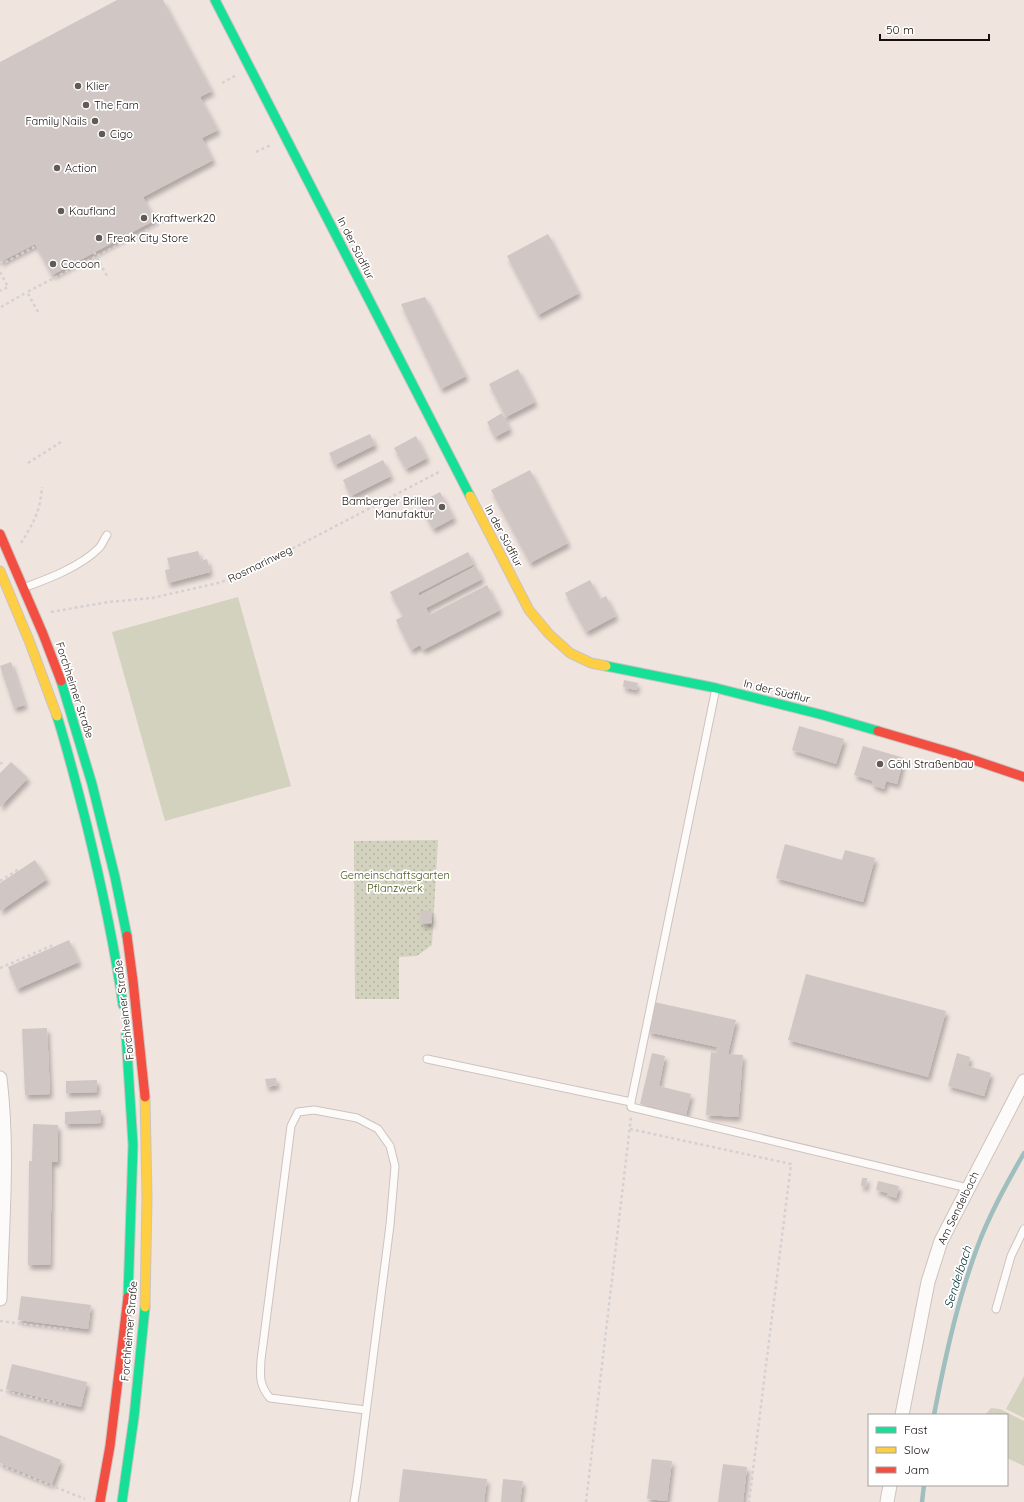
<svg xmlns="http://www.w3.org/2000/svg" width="1024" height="1502" viewBox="0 0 1024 1502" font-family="Quicksand,sans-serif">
<defs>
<pattern id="garden-dots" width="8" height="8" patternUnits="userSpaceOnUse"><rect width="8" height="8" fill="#d3d2bf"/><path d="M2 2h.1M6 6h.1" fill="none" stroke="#b4b3a3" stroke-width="1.8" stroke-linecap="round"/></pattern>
<filter id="shadow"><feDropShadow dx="2.5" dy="4.5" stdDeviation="2" flood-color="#0004"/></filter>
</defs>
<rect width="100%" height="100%" fill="#f0e4df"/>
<path fill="#d3d2bf" d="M 238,597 L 291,786 L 165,821 L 112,632 Z
M 1024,1376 L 1024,1418 L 1006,1409 Z
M 991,1408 L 1000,1409 L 1024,1421 L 1024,1466 L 1007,1458 L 1007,1415 L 985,1415 Z"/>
<path fill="url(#garden-dots)" d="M 438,840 L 432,945 L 417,956 L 399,957 L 399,999 L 355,999 L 354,841 Z"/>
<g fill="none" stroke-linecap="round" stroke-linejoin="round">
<path stroke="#9fbebe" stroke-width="4.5" d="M 934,1415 C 945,1358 957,1302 977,1248 C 989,1215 1007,1183 1024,1153
M 922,1502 L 924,1485"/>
</g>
<path fill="#d0c6c4" filter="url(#shadow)" d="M 117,0 L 163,0 L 212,91 L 200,97 L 218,130 L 202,138 L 213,160 L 143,197 L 155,220 L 52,275 L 35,244 L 0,262 L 0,62 Z
M 548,234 L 579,293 L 538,315 L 507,256 Z
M 425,297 L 466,376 L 441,389 L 401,304 Z
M 518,369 L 535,402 L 506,417 L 489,384 Z
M 502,413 L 510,429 L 495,437 L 487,422 Z
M 370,434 L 375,445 L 335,465 L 329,453 Z
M 416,436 L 427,458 L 406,469 L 394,448 Z
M 383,460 L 391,476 L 351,496 L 343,480 Z
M 530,470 L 568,543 L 530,563 L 491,490 Z
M 440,492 L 454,518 L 433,529 L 419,503 Z
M 198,551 L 201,561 L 207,559 L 210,572 L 168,583 L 165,570 L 170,569 L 167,558 Z
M 468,552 L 474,564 L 418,593 L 419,596 L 476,566 L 482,579 L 426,608 L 429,615 L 487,585 L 500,610 L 423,650 L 420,645 L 411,650 L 396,620 L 403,616 L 390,592 Z
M 590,580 L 600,599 L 606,596 L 616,616 L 586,632 L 565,593 Z
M 11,662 L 25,705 L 14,708 L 0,666 Z
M 624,680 L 638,683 L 636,690 L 623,687 Z
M 799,726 L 844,739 L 836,764 L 792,750 Z
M 863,746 L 904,758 L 897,784 L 886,781 L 884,789 L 872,785 L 873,781 L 854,775 Z
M 11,762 L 28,778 L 0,807 L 0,773 Z
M 785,844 L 842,860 L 845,850 L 875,858 L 863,902 L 776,878 Z
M 35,860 L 47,879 L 0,911 L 0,883 Z
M 431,910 L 432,923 L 422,924 L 420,911 Z
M 69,940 L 79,962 L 17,989 L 8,967 Z
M 806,974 L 946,1011 L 928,1077 L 788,1040 Z
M 654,1002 L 736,1020 L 728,1054 L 743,1055 L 738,1117 L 706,1115 L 711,1052 L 716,1053 L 717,1047 L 648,1032 Z
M 47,1028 L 50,1094 L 25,1095 L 22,1029 Z
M 652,1053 L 665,1056 L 659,1086 L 691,1094 L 686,1115 L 640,1104 Z
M 957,1053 L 970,1057 L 968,1066 L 991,1073 L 984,1096 L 948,1086 Z
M 276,1078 L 277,1085 L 267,1087 L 265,1079 Z
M 97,1080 L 97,1092 L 66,1093 L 66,1081 Z
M 101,1110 L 101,1123 L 65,1124 L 65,1112 Z
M 33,1124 L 58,1125 L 58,1162 L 52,1162 L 50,1265 L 28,1265 L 29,1161 L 32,1161 Z
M 862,1178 L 867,1178 L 866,1187 L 861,1186 Z
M 878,1181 L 899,1186 L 896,1198 L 887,1195 L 887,1193 L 876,1190 Z
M 21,1296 L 91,1305 L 88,1329 L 18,1320 Z
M 12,1364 L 87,1382 L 81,1407 L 6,1389 Z
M 0,1435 L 61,1460 L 52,1484 L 0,1463 Z
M 652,1459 L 672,1461 L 667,1501 L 647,1499 Z
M 723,1464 L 747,1467 L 743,1502 L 718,1502 Z
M 403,1469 L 487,1479 L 484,1502 L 399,1502 Z
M 503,1479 L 523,1481 L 520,1502 L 501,1502 Z"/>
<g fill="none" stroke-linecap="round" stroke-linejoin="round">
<g stroke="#ccc3bf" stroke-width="9">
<path id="lane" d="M 23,588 C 48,579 80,567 99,548 C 102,545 104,539 107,535
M 427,1059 L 631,1102 L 716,688
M 631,1102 L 631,1107 L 968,1188
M 996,1309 L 1011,1256 L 1024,1229
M 354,1502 L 357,1483 L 390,1225 L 395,1166 L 390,1146 L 378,1129 L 357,1118 L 314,1110 L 298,1112 L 291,1126 L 261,1360 C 260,1376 259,1385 270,1398 L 366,1410"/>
</g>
<g stroke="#ccc3bf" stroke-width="15">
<path id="street" d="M 0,1078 C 9,1153 2,1224 0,1299
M 902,1415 L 928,1282 L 941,1241 L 1024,1081
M 887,1502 L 890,1485"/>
</g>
<g stroke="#ccc3bf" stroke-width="11">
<path id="fast" d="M 215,0 L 470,496
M 606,666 L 716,688 L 823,715 L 878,731
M 61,681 L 92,784 L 115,877 L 127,936
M 57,716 C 68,751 77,787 86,822 C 101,883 114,943 123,1005
M 126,1034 L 133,1145 L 128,1297
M 122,1502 L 134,1417 L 145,1307"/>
</g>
<g stroke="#ccc3bf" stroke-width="11">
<path id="slow" d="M 470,496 L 529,610 L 549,634 L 570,653 L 591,663 L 606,666
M 0,571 L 30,643 L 57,716
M 145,1097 L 147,1198 L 145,1307"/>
</g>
<g stroke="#ccc3bf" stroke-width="11">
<path id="jam" d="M 0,534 L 43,634 L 61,681
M 878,731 L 953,753 L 1024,777
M 127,936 L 133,981 L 145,1097
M 100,1502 L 110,1446 L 128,1297"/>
</g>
<path stroke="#d5d1d0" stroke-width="2.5" stroke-dasharray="3 3" stroke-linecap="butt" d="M 222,83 L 235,76
M 256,152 L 271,145
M 94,252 L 107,276
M 0,265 L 36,246
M 0,272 L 8,287 L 0,291
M 1,307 L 27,292
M 38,312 L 27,292 L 165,221
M 28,463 L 61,442
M 21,543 C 34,522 40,512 42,487
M 51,612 L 108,602 L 152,598 L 218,583 L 242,575 L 439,472
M 0,764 L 4,761
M 0,881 L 19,869
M 0,968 L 53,945
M 630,1129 L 791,1164 L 749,1502
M 0,1321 L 70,1330
M 0,1390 L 66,1405
M 0,1465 L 85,1499
M 586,1502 L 631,1117"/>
<use href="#lane" stroke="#fdfbfa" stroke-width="7"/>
<use href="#street" stroke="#fdfbfa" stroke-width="13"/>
<use href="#fast" stroke="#16e098" stroke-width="9"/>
<use href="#slow" stroke="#ffcf43" stroke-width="9"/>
<use href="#jam" stroke="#f24e42" stroke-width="9"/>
</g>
<g fill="#625a56" stroke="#fff" stroke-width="1.5">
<circle cx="78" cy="86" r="4"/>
<circle cx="86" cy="105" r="4"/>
<circle cx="95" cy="121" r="4"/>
<circle cx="102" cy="134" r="4"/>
<circle cx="57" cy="168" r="4"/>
<circle cx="61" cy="211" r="4"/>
<circle cx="144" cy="218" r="4"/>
<circle cx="99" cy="238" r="4"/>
<circle cx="53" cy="264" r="4"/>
<circle cx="442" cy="507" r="4"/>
<circle cx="880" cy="764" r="4"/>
</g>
<g text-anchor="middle" stroke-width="3.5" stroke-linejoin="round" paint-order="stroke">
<g font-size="11" fill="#160f0c" stroke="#fff" text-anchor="start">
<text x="86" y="90">Klier</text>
<text x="94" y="109">The Fam</text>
<text x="87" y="125" text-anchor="end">Family Nails</text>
<text x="110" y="138">Cigo</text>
<text x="65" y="172">Action</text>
<text x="69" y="215">Kaufland</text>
<text x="152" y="222">Kraftwerk20</text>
<text x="107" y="242">Freak City Store</text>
<text x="61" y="268">Cocoon</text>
<text x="434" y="505" text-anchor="end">Bamberger Brillen<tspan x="434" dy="13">Manufaktur</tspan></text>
<text x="888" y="768">Göhl Straßenbau</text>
</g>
<g font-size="11" fill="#160f0c" stroke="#fff">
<text transform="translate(356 248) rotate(63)" y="4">In der Südflur</text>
<text transform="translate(504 536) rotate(62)" y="4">In der Südflur</text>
<text transform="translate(260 564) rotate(-26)" y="4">Rosmarinweg</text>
<text transform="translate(75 690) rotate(72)" y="4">Forchheimer Straße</text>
<text transform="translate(777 691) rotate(14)" y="4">In der Südflur</text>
<text transform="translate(124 1010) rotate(-97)" y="4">Forchheimer Straße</text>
<text transform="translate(958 1208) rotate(-64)" y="4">Am Sendelbach</text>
<text transform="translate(129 1331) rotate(-85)" y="4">Forchheimer Straße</text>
</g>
<g font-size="11" fill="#49561d" stroke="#fff">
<text x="395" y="879">Gemeinschaftsgarten<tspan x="395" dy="13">Pflanzwerk</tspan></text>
</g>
<g font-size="12" font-style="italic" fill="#033437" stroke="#fff">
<text transform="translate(958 1277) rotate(-72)" y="4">Sendelbach</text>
</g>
</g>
<rect x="868" y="1414" width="140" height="72" fill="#ffffff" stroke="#a29f9e"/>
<rect x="876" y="1427" width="20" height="6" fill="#16e098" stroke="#a29f9e"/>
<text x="904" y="1434" font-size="12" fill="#160f0c">Fast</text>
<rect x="876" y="1447" width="20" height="6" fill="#ffcf43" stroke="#a29f9e"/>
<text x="904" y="1454" font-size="12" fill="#160f0c">Slow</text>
<rect x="876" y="1467" width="20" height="6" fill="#f24e42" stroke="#a29f9e"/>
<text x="904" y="1474" font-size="12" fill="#160f0c">Jam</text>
<path d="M880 34v6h109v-6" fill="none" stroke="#160f0c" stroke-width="2"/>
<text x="886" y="34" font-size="12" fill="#160f0c" stroke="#ffffff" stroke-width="3" paint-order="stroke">50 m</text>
</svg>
